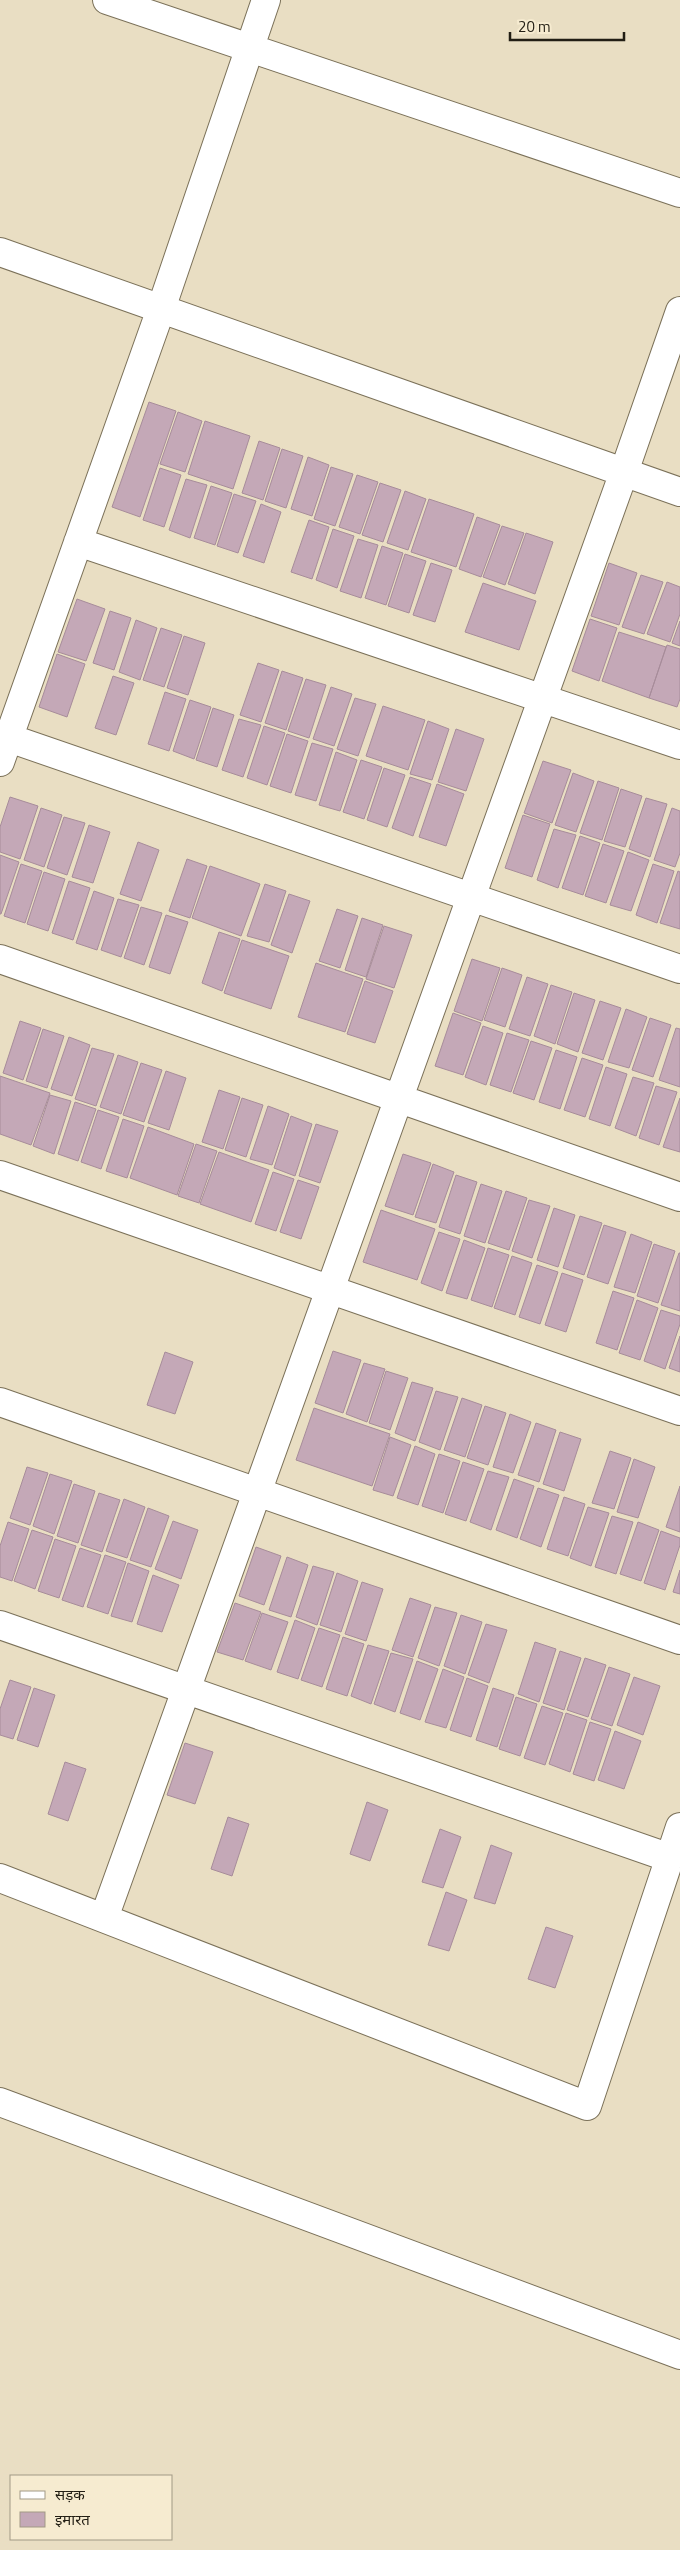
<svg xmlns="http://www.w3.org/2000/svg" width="680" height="2550" viewBox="0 0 680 2550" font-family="'Titillium Web','Noto Sans Devanagari',sans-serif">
<rect width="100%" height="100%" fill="#e9dec3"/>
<path fill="#c4a8b7" stroke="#a78c9a" d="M 149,402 L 176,411 L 140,517 L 112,507 Z
M 178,412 L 202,421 L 185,472 L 160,464 Z
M 205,421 L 250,436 L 233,489 L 188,474 Z
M 259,441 L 280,448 L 263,500 L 242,493 Z
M 282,449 L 303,456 L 286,508 L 265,501 Z
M 308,457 L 329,465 L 312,516 L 291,509 Z
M 331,467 L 353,474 L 335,526 L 314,519 Z
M 160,468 L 181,475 L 164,527 L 143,520 Z
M 357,475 L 378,482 L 360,534 L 339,527 Z
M 186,479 L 207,485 L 190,538 L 169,530 Z
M 380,483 L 401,490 L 383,542 L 362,535 Z
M 211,486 L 232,493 L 215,545 L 194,538 Z
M 405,491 L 426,499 L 408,550 L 387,543 Z
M 234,494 L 256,501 L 238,553 L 217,546 Z
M 429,499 L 474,514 L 456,567 L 411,552 Z
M 261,504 L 281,512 L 264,563 L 243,556 Z
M 477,517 L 500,525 L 481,577 L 459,569 Z
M 309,520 L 329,527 L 312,579 L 291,572 Z
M 502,526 L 524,533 L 505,585 L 483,577 Z
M 333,529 L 354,536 L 337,588 L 316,580 Z
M 526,533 L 553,542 L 535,594 L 508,584 Z
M 358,539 L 378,545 L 361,598 L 340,591 Z
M 382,546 L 403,553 L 386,605 L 365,598 Z
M 405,554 L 426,561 L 409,613 L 388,606 Z
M 431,563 L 452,570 L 435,622 L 413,615 Z
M 609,563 L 637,573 L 619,625 L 591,616 Z
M 641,575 L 663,582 L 644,634 L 622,627 Z
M 667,582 L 680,587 L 680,614 L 670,642 L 647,634 Z
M 483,583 L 536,601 L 519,650 L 465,632 Z
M 77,599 L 105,609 L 86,661 L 58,652 Z
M 110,611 L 131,618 L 114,670 L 93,663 Z
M 590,619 L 617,628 L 599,681 L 572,671 Z
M 136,620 L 157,628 L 140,680 L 119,672 Z
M 680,621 L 680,646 L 672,643 Z
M 161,628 L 182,635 L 164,687 L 143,680 Z
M 619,632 L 666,647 L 649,698 L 602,681 Z
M 184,636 L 205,643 L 188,695 L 167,688 Z
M 667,645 L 680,649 L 680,699 L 677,707 L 649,698 Z
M 57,654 L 85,664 L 67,717 L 39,707 Z
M 258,663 L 279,670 L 261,722 L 240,715 Z
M 282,671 L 303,678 L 286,730 L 265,723 Z
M 113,676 L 134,683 L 116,735 L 95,728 Z
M 306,679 L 326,685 L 309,738 L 288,731 Z
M 331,687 L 352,694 L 334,746 L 313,739 Z
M 165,692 L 186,699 L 169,751 L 148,744 Z
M 355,698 L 376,704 L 358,756 L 337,749 Z
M 190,700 L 211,707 L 194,759 L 173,751 Z
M 383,706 L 425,720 L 408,770 L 366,756 Z
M 213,708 L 234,715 L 217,767 L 196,760 Z
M 239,719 L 261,725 L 243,777 L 222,770 Z
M 428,721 L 449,729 L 432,780 L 410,774 Z
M 264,726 L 285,733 L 267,785 L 247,778 Z
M 456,729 L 484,739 L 466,791 L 438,782 Z
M 287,734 L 308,741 L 291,793 L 270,786 Z
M 312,743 L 333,749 L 316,801 L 295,795 Z
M 336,752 L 357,760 L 340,811 L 319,805 Z
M 361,760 L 382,767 L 364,819 L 343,812 Z
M 543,761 L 571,770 L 552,823 L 524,813 Z
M 384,768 L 405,775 L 387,827 L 367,820 Z
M 573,773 L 594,781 L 576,832 L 555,825 Z
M 410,777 L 431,784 L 413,836 L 392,828 Z
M 598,781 L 619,788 L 602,840 L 580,833 Z
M 437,784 L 464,794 L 446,846 L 419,837 Z
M 621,789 L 642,796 L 625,847 L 604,841 Z
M 10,797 L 38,806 L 20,859 L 0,852 L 0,827 Z
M 646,798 L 667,804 L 650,857 L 629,849 Z
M 41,808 L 62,815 L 44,867 L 24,860 Z
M 672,808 L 680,811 L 680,853 L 675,867 L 654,860 Z
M 523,815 L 550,824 L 532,877 L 505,868 Z
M 64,817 L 85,823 L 67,875 L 47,868 Z
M 89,825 L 110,832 L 93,883 L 72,877 Z
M 554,829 L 576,835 L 558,888 L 537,880 Z
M 580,836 L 600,843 L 583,895 L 562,888 Z
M 138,842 L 159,850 L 141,901 L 120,894 Z
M 603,844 L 624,851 L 606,903 L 585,896 Z
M 628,852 L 649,860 L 631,911 L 610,905 Z
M 0,855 L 19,862 L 1,914 L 0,914 Z
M 187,859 L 207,866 L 190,918 L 169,911 Z
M 21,864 L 42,871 L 25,923 L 4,916 Z
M 653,864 L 674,871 L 657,923 L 636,915 Z
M 210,866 L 260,884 L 241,936 L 192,918 Z
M 678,871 L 680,872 L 680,929 L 660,923 Z
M 44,872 L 65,879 L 48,931 L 27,924 Z
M 69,881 L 90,888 L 73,940 L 52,933 Z
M 265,884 L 286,891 L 269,942 L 247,936 Z
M 94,891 L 114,898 L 97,950 L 76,943 Z
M 289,894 L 310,901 L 292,953 L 271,945 Z
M 118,899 L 139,905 L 121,957 L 101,950 Z
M 141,907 L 162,913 L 144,965 L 124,958 Z
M 337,909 L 358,916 L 340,968 L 319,961 Z
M 166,915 L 188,922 L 170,974 L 149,967 Z
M 362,918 L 383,925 L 366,977 L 345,970 Z
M 384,926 L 412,935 L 394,988 L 366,979 Z
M 219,932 L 240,939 L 222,991 L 202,983 Z
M 242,940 L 289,956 L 271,1009 L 224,993 Z
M 472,959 L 500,968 L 482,1021 L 454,1011 Z
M 316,963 L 363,979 L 345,1032 L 298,1017 Z
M 502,968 L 522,975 L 505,1027 L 484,1020 Z
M 527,977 L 548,984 L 530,1036 L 509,1029 Z
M 365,981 L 393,991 L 375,1043 L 347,1034 Z
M 551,985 L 572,992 L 555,1044 L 534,1036 Z
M 574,993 L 595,1000 L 578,1052 L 557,1044 Z
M 600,1001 L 621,1008 L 603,1060 L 582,1053 Z
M 626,1009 L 647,1017 L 629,1068 L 608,1062 Z
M 453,1013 L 481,1023 L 463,1075 L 435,1066 Z
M 650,1018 L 671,1025 L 653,1077 L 632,1070 Z
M 20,1021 L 41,1028 L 23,1080 L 3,1073 Z
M 483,1026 L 503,1033 L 486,1085 L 465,1077 Z
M 676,1028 L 680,1029 L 680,1087 L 659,1080 Z
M 43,1029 L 64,1036 L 47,1088 L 26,1081 Z
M 507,1033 L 529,1040 L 511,1092 L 490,1085 Z
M 69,1037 L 90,1045 L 72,1096 L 51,1089 Z
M 531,1041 L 552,1048 L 534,1100 L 513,1093 Z
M 92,1048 L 114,1054 L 96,1106 L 75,1099 Z
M 556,1050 L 577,1057 L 560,1109 L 539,1102 Z
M 118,1055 L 138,1062 L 121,1114 L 100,1107 Z
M 582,1058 L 603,1065 L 585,1117 L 564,1110 Z
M 141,1063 L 162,1070 L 144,1122 L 123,1115 Z
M 606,1067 L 627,1074 L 610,1126 L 589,1119 Z
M 166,1071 L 186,1078 L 169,1130 L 148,1123 Z
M 0,1076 L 50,1093 L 31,1145 L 0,1134 Z
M 633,1077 L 654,1083 L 636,1136 L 615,1128 Z
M 656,1086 L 677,1092 L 659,1145 L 639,1138 Z
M 219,1090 L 240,1097 L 223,1149 L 202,1142 Z
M 50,1095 L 71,1101 L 54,1154 L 33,1146 Z
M 242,1098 L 263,1105 L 246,1157 L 225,1150 Z
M 680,1098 L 680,1152 L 663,1147 Z
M 75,1102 L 96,1109 L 78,1161 L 58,1154 Z
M 268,1106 L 289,1114 L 272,1165 L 250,1159 Z
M 98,1110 L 119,1117 L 101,1169 L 81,1162 Z
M 291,1116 L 312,1124 L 295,1176 L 274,1168 Z
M 123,1119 L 144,1126 L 127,1178 L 106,1171 Z
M 316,1124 L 338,1131 L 320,1183 L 299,1176 Z
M 148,1127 L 194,1144 L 177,1195 L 130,1178 Z
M 196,1144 L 217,1151 L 199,1203 L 178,1196 Z
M 219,1152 L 269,1170 L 251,1222 L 200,1204 Z
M 403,1154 L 431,1163 L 413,1215 L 385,1206 Z
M 433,1164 L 454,1172 L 436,1223 L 415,1217 Z
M 273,1172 L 294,1179 L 276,1231 L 255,1224 Z
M 456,1175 L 477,1182 L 460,1234 L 439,1227 Z
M 298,1180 L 319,1187 L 301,1239 L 280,1232 Z
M 481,1184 L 502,1191 L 485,1243 L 464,1236 Z
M 506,1191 L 527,1198 L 509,1250 L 488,1243 Z
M 529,1200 L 550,1206 L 532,1258 L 512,1251 Z
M 554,1208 L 575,1215 L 558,1267 L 537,1260 Z
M 381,1210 L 435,1229 L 417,1280 L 363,1262 Z
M 580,1216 L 602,1223 L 584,1275 L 563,1268 Z
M 604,1225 L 626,1232 L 608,1284 L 587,1277 Z
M 439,1232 L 460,1239 L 442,1291 L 421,1283 Z
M 631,1234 L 652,1242 L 635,1293 L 614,1287 Z
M 464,1240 L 485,1248 L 467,1299 L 446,1293 Z
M 654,1244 L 675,1251 L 658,1303 L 637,1296 Z
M 488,1248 L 509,1255 L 492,1307 L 471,1300 Z
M 679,1253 L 680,1253 L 680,1311 L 661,1305 Z
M 512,1256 L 532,1263 L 515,1315 L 494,1308 Z
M 537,1265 L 558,1272 L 540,1324 L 519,1317 Z
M 562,1273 L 583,1280 L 566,1332 L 545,1325 Z
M 613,1291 L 634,1298 L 617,1350 L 596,1343 Z
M 637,1300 L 658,1308 L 640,1360 L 619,1353 Z
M 661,1310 L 680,1316 L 680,1324 L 665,1369 L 644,1361 Z
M 680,1336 L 680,1372 L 669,1368 Z
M 333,1351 L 361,1360 L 343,1413 L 315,1403 Z
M 165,1352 L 193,1362 L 175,1414 L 147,1405 Z
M 364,1363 L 385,1369 L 367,1422 L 346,1414 Z
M 386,1371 L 408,1378 L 390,1430 L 369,1423 Z
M 412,1382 L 433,1388 L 415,1441 L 395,1433 Z
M 436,1391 L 458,1397 L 440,1450 L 419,1442 Z
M 462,1398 L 482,1405 L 465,1457 L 444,1450 Z
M 485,1406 L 506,1413 L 488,1465 L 467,1458 Z
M 314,1408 L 390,1434 L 372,1486 L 296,1460 Z
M 510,1414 L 531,1422 L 513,1473 L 493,1467 Z
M 536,1423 L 556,1430 L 539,1482 L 518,1475 Z
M 560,1432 L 581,1439 L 564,1491 L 543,1484 Z
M 390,1437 L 411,1445 L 393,1496 L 373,1490 Z
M 415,1446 L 435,1454 L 418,1505 L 397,1498 Z
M 610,1451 L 631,1458 L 614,1509 L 592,1503 Z
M 439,1454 L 460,1461 L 443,1513 L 422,1506 Z
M 634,1459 L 655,1467 L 638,1518 L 617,1512 Z
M 463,1462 L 484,1469 L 466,1521 L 445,1514 Z
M 27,1467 L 48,1473 L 30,1525 L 10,1518 Z
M 488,1471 L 509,1477 L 491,1530 L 470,1522 Z
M 50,1474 L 72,1481 L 54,1534 L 33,1526 Z
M 514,1479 L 534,1486 L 517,1538 L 496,1530 Z
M 74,1484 L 95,1491 L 78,1543 L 57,1536 Z
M 680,1486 L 680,1532 L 666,1527 Z
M 538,1488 L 559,1495 L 541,1547 L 520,1539 Z
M 99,1493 L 120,1500 L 102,1552 L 81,1545 Z
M 564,1497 L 585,1504 L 568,1556 L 547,1549 Z
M 124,1499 L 145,1507 L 127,1558 L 106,1551 Z
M 588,1507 L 609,1513 L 591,1566 L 570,1558 Z
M 148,1508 L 169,1516 L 151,1567 L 130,1560 Z
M 612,1516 L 633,1522 L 616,1574 L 595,1567 Z
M 173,1521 L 198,1530 L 181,1579 L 155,1569 Z
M 8,1522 L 29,1529 L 12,1581 L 0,1577 L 0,1546 Z
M 638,1522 L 659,1530 L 641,1581 L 620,1574 Z
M 32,1530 L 53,1537 L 35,1589 L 14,1581 Z
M 661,1531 L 680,1538 L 680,1545 L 665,1590 L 644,1583 Z
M 55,1539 L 76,1546 L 59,1598 L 38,1591 Z
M 256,1547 L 281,1556 L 264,1605 L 239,1596 Z
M 80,1548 L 101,1555 L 83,1607 L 62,1600 Z
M 105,1555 L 126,1562 L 108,1614 L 87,1607 Z
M 287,1557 L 308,1565 L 291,1617 L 269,1610 Z
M 128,1563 L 149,1571 L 132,1622 L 111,1616 Z
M 313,1566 L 334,1572 L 317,1625 L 296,1617 Z
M 680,1570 L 680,1594 L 673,1592 Z
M 337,1573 L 358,1581 L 341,1632 L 320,1625 Z
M 153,1575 L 179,1585 L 162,1632 L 137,1624 Z
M 362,1582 L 383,1589 L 366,1641 L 345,1634 Z
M 410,1598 L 431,1605 L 413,1657 L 392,1650 Z
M 235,1603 L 261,1612 L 243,1660 L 217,1652 Z
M 435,1607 L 457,1613 L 439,1666 L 418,1658 Z
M 262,1613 L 288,1622 L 271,1670 L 245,1661 Z
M 461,1615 L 482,1622 L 465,1674 L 444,1666 Z
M 295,1620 L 315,1628 L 298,1679 L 277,1672 Z
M 486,1624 L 507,1630 L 489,1683 L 468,1675 Z
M 319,1628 L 340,1635 L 322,1687 L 301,1680 Z
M 343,1637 L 364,1644 L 347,1696 L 326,1689 Z
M 535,1642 L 556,1649 L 539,1702 L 518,1694 Z
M 368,1645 L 389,1651 L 371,1704 L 351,1696 Z
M 560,1651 L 581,1658 L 564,1710 L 543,1703 Z
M 391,1653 L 413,1659 L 395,1712 L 374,1704 Z
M 585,1658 L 606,1665 L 588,1717 L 567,1710 Z
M 417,1661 L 438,1669 L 420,1720 L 400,1713 Z
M 609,1667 L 630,1674 L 612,1726 L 591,1719 Z
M 443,1669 L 464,1677 L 446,1728 L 425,1722 Z
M 634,1677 L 660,1686 L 643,1735 L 617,1725 Z
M 467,1678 L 488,1686 L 471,1737 L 450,1730 Z
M 10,1680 L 31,1687 L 13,1739 L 0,1735 L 0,1709 Z
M 34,1688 L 55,1695 L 38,1747 L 17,1740 Z
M 493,1688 L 514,1695 L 497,1747 L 476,1740 Z
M 516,1697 L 537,1704 L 520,1756 L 499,1749 Z
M 542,1706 L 563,1713 L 545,1765 L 524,1758 Z
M 566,1713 L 587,1720 L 570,1772 L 549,1764 Z
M 590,1722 L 611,1729 L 594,1781 L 573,1774 Z
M 615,1731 L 641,1741 L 624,1789 L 598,1780 Z
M 185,1743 L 213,1752 L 195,1804 L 167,1795 Z
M 65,1762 L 86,1769 L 68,1821 L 48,1814 Z
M 367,1802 L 388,1810 L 370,1861 L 350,1854 Z
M 228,1817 L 249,1824 L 232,1876 L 211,1869 Z
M 440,1829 L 461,1837 L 443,1888 L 422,1882 Z
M 491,1845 L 512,1853 L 495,1904 L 474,1898 Z
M 446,1892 L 467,1900 L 449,1951 L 428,1945 Z
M 546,1927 L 573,1936 L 555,1988 L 528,1979 Z"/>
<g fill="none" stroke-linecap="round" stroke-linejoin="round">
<g stroke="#7b7159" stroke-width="30">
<path id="minor" d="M 107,0 L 680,193
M 0,252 L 680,492
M 78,542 L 680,745
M 0,735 L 680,969
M 0,762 L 161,309 L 266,0
M 0,959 L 680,1197
M 0,1175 L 680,1411
M 0,1402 L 680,1640
M 0,1625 L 670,1858
M 0,1878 L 587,2106 L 680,1827
M 104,1918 L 624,472 L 680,311
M 0,2102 L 680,2355"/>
</g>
<use href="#minor" stroke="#fff" stroke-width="28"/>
</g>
<rect x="10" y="2475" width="162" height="65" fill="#f6ebd0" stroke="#a19985"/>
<rect x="20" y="2491" width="25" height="8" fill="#ffffff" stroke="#a19985"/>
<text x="55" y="2500" font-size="15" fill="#221e14">सड़क</text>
<rect x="20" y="2512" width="25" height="15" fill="#c4a8b7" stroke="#a19985"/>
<text x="55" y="2525" font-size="15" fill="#221e14">इमारत</text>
<path d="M510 32v8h114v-8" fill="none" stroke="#221e14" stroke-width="2.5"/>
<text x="518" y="32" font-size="15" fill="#221e14" stroke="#f6ebd0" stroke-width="4" paint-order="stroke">20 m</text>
</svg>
